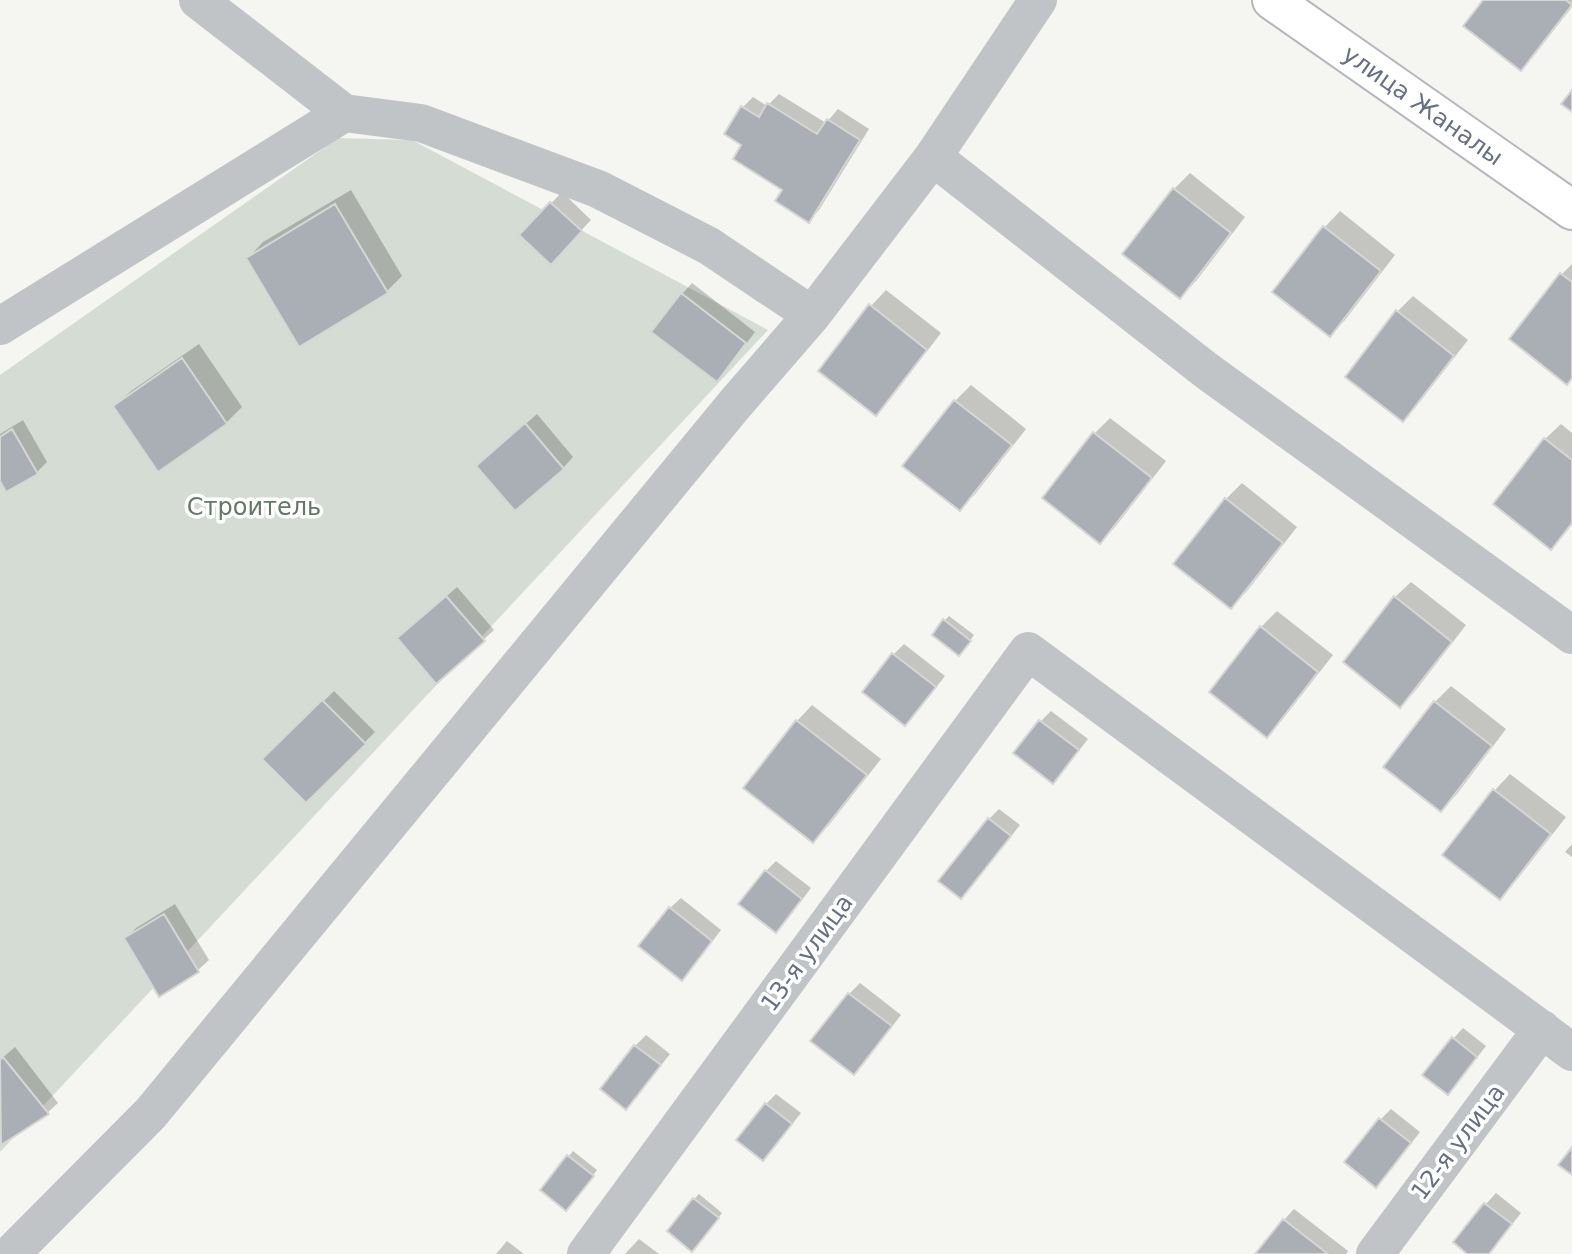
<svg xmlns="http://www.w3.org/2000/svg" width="1572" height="1254" viewBox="0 0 1572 1254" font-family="'DejaVu Sans',sans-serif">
<rect width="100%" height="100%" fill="#f5f5f2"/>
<path fill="#d5dcd4" d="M 338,138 L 412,140 L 768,330 L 0,1152 L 0,375 Z"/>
<path fill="#0003" d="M 1485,0 L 1572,0 L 1572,7 L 1536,53 L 1521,69 Z
M 779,94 L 826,123 L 838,109 L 869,129 L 819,210 L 809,220 L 784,189 L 744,144 L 743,107 L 753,97 L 767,106 Z
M 1190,173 L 1245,217 L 1196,281 L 1180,297 L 1124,254 L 1174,189 Z
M 351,190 L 402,276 L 387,291 L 248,258 L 263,242 Z
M 562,192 L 591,220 L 561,252 L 521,235 Z
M 1340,211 L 1395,255 L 1345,320 L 1330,335 L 1274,292 L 1325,227 Z
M 1572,264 L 1572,377 L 1562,274 Z
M 692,283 L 755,332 L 727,369 L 717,379 L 654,331 L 682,294 Z
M 886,290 L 941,333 L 891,398 L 876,413 L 871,306 Z
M 1413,296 L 1468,340 L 1418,404 L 1402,420 L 1397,312 Z
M 199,344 L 242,407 L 226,423 L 115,406 L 131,391 Z
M 971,385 L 1026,429 L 976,493 L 960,509 L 905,465 L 955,401 Z
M 537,414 L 573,457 L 563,468 L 489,456 Z
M 1110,418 L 1166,461 L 1116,526 L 1100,542 L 1095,433 Z
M 23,420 L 47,462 L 37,472 L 0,478 L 0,434 Z
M 1561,424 L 1572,433 L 1572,525 L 1551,548 L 1545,439 Z
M 1242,483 L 1297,527 L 1247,591 L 1231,607 L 1226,499 Z
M 1411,582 L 1466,625 L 1416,690 L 1400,706 L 1395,597 Z
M 457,587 L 494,630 L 483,640 L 410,628 Z
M 1277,611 L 1333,655 L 1282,720 L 1267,735 L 1261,627 Z
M 949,616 L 974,635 L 964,649 L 945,620 Z
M 904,644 L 945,676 L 915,714 L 905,724 L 865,692 L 894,654 Z
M 1451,686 L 1506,729 L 1457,794 L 1441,810 L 1385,766 L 1435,702 Z
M 334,691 L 375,732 L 306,801 L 265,759 Z
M 812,705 L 881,759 L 829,825 L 813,841 L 797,721 Z
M 1051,711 L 1088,739 L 1063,771 L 1053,782 L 1016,753 L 1041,721 Z
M 1510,774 L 1566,817 L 1515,882 L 1500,898 L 1444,854 L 1495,790 Z
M 999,809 L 1020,825 L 972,886 L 961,897 L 989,819 Z
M 1572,844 L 1572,857 L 1565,852 Z
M 776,861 L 811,888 L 786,921 L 776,931 L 766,871 Z
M 681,898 L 721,930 L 692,968 L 682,978 L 670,908 Z
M 175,904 L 209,960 L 198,970 L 160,994 L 126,939 L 136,928 Z
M 860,983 L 901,1015 L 864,1063 L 854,1073 L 812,1041 L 849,994 Z
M 1463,1028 L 1486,1046 L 1458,1082 L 1447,1093 L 1453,1039 Z
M 646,1035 L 670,1054 L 636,1097 L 626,1108 L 602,1089 L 635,1046 Z
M 15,1047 L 58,1103 L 47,1113 L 1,1143 L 0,1060 Z
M 776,1094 L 801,1113 L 773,1148 L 763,1159 L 766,1104 Z
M 1391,1109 L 1420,1132 L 1387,1175 L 1376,1185 L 1380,1120 Z
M 573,1151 L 597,1170 L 571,1204 L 543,1190 Z
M 1496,1193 L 1521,1213 L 1489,1254 L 1470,1254 L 1455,1242 L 1486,1204 Z
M 699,1194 L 722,1213 L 697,1245 L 694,1199 Z
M 1294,1209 L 1348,1251 L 1346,1254 L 1257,1254 L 1284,1220 Z
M 639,1239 L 659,1254 L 625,1254 Z
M 507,1241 L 524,1254 L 496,1254 Z"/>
<path fill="#aaafb5" stroke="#d6d7d5" stroke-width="2" d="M 1483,0 L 1566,0 L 1572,5 L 1521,71 L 1463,26 Z
M 1572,90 L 1572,112 L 1561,104 Z
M 767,103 L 817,134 L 827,119 L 860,140 L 809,223 L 775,201 L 782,190 L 733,159 L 741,145 L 724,134 L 741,106 L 759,117 Z
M 1173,188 L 1231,233 L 1180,299 L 1122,254 Z
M 550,202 L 582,231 L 551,265 L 519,235 Z
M 335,204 L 388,293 L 299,347 L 246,258 Z
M 1323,226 L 1381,271 L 1330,337 L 1272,292 Z
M 1560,273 L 1572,282 L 1572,378 L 1567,385 L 1509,339 Z
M 681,293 L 746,343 L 717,382 L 651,332 Z
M 869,304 L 927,350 L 876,416 L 818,371 Z
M 1396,310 L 1454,356 L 1403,422 L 1345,377 Z
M 182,358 L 227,424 L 158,472 L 113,406 Z
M 954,400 L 1012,445 L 960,511 L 902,466 Z
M 525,423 L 564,469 L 515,511 L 476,466 Z
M 12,429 L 38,474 L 6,492 L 0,481 L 0,437 Z
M 1093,432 L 1152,478 L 1100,544 L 1042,498 Z
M 1544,438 L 1572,460 L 1572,523 L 1551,550 L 1493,504 Z
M 1225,498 L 1283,543 L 1231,609 L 1173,564 Z
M 446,596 L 485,641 L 436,684 L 397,638 Z
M 1394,596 L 1452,642 L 1400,708 L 1343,662 Z
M 943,619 L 971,641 L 959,656 L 932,635 Z
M 1260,626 L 1318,672 L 1267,738 L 1209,692 Z
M 892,653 L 936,687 L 905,726 L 862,692 Z
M 322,700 L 366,744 L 306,803 L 262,759 Z
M 1434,701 L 1492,746 L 1441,812 L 1383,767 Z
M 796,720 L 867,775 L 813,843 L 743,788 Z
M 1039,720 L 1079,750 L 1053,784 L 1013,753 Z
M 1493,789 L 1551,834 L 1500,900 L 1442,855 Z
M 988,818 L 1011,836 L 961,899 L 938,881 Z
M 765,870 L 802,899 L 776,933 L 738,904 Z
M 669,907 L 712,941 L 682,981 L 638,946 Z
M 164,914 L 199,972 L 159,997 L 124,938 Z
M 848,993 L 892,1026 L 854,1075 L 810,1041 Z
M 1452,1037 L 1477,1057 L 1448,1095 L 1422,1075 Z
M 634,1045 L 661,1065 L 626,1110 L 600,1089 Z
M 3,1057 L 49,1114 L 1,1145 L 0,1060 Z
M 765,1103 L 792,1124 L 763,1161 L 736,1140 Z
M 1379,1118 L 1411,1143 L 1376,1188 L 1344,1162 Z
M 1572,1147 L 1572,1175 L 1558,1165 Z
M 567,1155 L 594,1176 L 566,1211 L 540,1190 Z
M 693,1198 L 719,1218 L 692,1252 L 667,1231 Z
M 1484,1203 L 1512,1224 L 1489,1254 L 1467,1254 L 1453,1242 Z
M 1283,1219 L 1328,1254 L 1255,1254 Z"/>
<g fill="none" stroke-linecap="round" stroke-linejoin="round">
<g stroke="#b4b7bc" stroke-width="42">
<g id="secondary">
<path id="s1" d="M 1272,0 L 1572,210"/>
</g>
</g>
<path stroke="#c1c4c7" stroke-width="38" d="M 198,0 L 344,113
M 933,157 L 1207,371 L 1572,635
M 0,326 L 344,113 L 421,123 L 598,189 L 709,246 L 812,315
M 11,1254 L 151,1113 L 735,404 L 812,315 L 933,157 L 1038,0
M 586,1254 L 1028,651 L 1572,1052
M 1375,1254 L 1542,1029"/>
<use href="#secondary" stroke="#fff" stroke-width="38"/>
</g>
<g text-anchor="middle" stroke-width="7" stroke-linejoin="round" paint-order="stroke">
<g font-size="24" fill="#677080" stroke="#fff">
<text dy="8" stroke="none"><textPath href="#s1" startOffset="184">улица Жаналы</textPath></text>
<text transform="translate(807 953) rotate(-54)" y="8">13-я улица</text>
<text transform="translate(1458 1142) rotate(-53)" y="8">12-я улица</text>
</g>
<g font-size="24" fill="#657866" stroke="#fff">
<text x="254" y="515">Строитель</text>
</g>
</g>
</svg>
